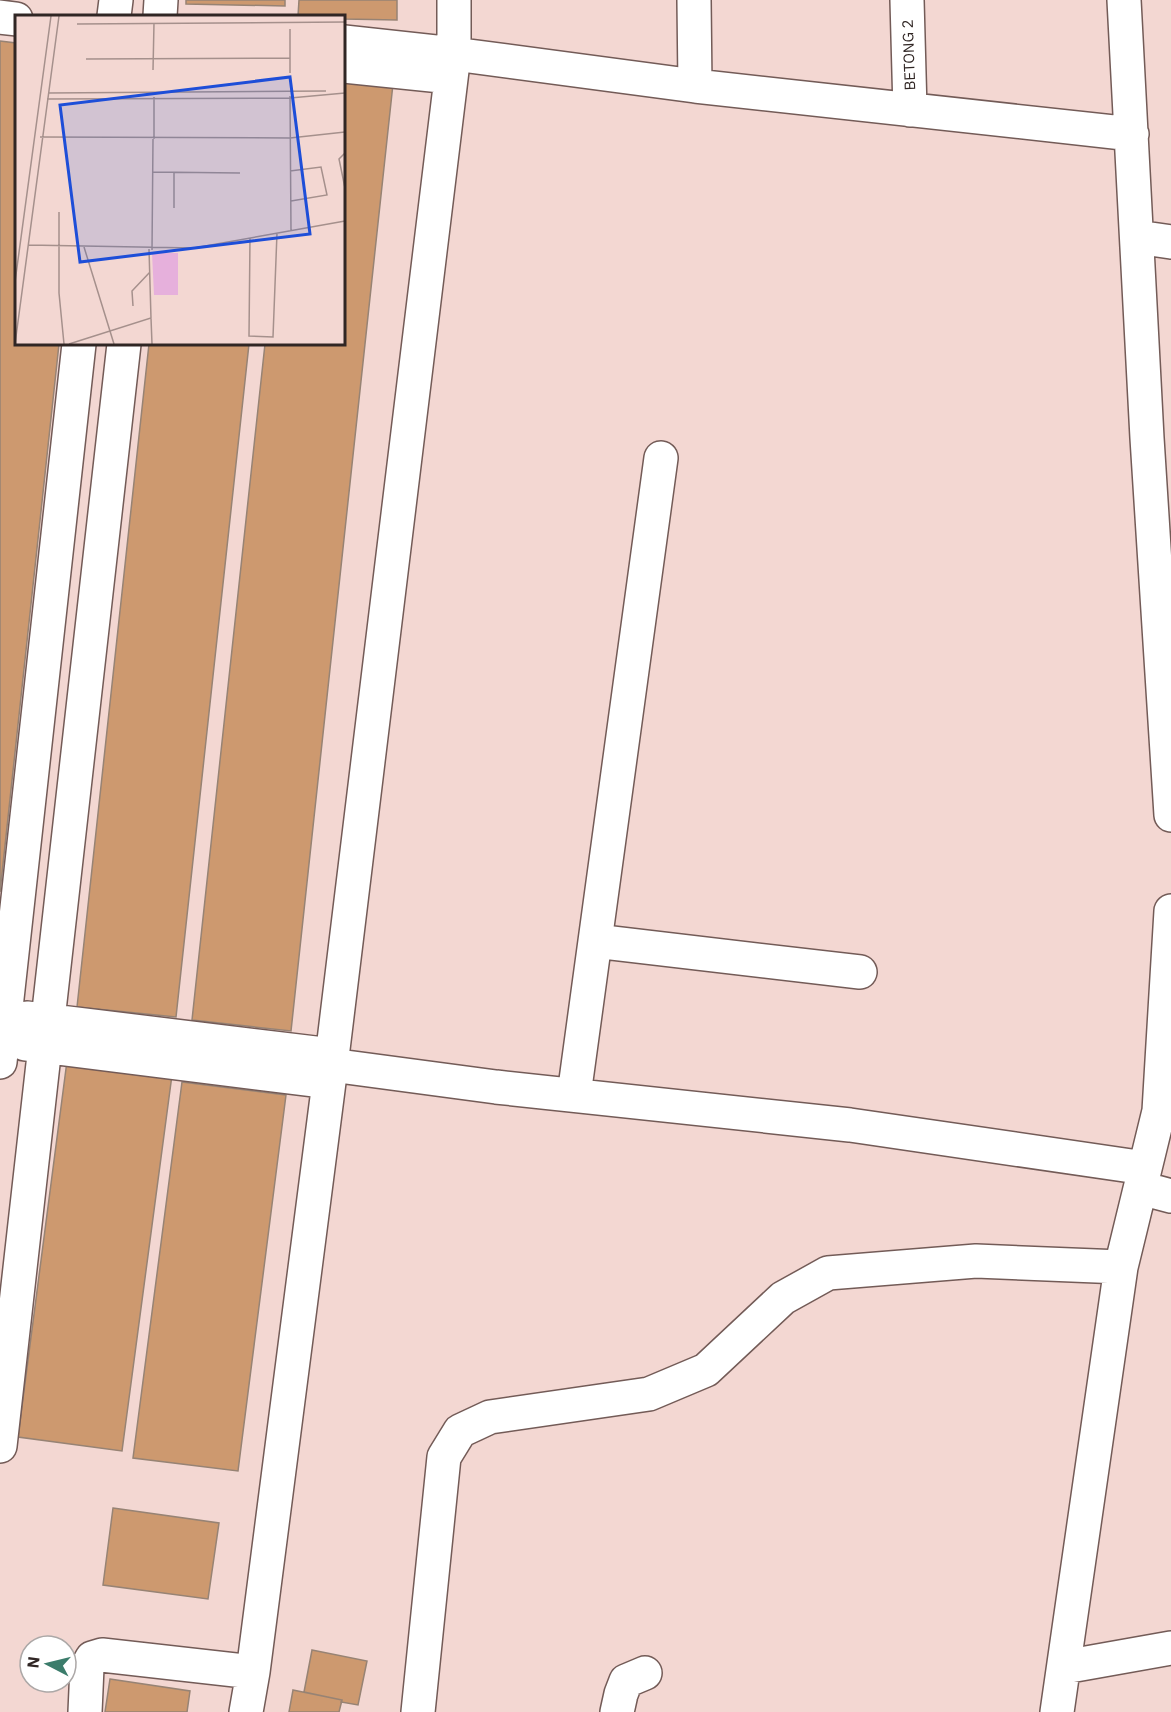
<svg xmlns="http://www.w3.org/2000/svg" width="1171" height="1712" viewBox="0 0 1171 1712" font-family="'IBM Plex Sans',sans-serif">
<rect width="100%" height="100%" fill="#f3d7d2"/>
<path fill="#cd996f" stroke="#978374" stroke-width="1.5" d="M 186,0 L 285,0 L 285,6 L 186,4 Z
M 299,0 L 397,0 L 397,20 L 344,19 L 344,16 L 298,16 Z
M 0,41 L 16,43 L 16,344 L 59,344 L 0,892 Z
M 344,78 L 393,84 L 291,1031 L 192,1020 L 265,344 L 344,344 Z
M 149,344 L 249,344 L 176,1017 L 77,1007 Z
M 67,1061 L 172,1075 L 122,1451 L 18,1437 Z
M 182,1082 L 286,1095 L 238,1471 L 133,1458 Z
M 113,1508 L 219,1523 L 208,1599 L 103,1585 Z
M 312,1650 L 367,1661 L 358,1705 L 341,1702 L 342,1700 L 304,1692 Z
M 110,1679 L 190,1691 L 187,1712 L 105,1712 Z
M 293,1690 L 342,1700 L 339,1712 L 289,1712 Z"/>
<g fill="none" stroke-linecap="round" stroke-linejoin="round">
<g stroke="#735b57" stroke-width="36">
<path id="minor" d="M 694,0 L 695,86
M 907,0 L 910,110
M 1124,0 L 1147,438 L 1171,815
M 114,16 L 116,0
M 160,16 L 161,0
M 0,17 L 16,19
M 344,42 L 454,54 L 695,86 L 1132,134
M 344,66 L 451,77
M 1137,237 L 1171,242
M 595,941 L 860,972
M 27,1018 L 332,1055
M 25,1044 L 329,1082
M 0,1062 L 79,344
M 331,1065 L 496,1087 L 850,1125 L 1145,1168
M 574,1095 L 661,458
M 1141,1188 L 1171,1196
M 0,1446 L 124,344
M 1064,1667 L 1171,1648
M 85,1712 L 87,1667 L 92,1658 L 102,1655 L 253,1672
M 246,1712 L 253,1672 L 329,1082 L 454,54 L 454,0
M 418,1712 L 444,1457 L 460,1431 L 490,1417 L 649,1394 L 706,1370 L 783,1298 L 828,1273 L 976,1261 L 1121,1267
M 617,1712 L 621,1694 L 626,1681 L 645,1673
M 1057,1712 L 1121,1267 L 1159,1111 L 1171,911"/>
</g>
<use href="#minor" stroke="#fff" stroke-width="33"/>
</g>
<g text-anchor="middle" stroke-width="4.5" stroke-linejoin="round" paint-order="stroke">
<g font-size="15" fill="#302624" stroke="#fff">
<text transform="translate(909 55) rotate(-92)" y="5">BETONG 2</text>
</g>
</g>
<g transform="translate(15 15)">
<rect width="330" height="330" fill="#f3d7d2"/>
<path d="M 137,238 L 163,238 L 163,280 L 139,280 Z" fill="#e6b0dc"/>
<path fill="none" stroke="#a5908c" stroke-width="1.5" d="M 62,9 L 330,7M 71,44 L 275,43M 138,55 L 139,8M 275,58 L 275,14M 33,78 L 311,76M 275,81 L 276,216M 139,82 L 139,124M 32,84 L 275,83 L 330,78M 25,122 L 275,123 L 330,117M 330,138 L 324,144 L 330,173M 275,156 L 306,152 L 312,180 L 276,186M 138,157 L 225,158M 159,157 L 159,193M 44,197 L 44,278 L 49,329M 235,223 L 234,321 L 258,322 L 262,218M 13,230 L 179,233 L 330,206M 69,232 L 99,329M 137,235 L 138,124M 0,267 L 36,1M 118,291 L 117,276 L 135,257M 136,303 L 137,329M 0,329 L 44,1M 54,329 L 136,303 L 134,234"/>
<path fill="#1d4ed8" fill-opacity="0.15" stroke="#1d4ed8" stroke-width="3" d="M 275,62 L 295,219 L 65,247 L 45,90 Z"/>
<rect width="330" height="330" fill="none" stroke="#302624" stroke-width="3"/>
</g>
<g transform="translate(48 1664) rotate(277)"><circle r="28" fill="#ffffff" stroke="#aca8a7" stroke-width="1.5"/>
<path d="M0-4.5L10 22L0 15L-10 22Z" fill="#3b7c6b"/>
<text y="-9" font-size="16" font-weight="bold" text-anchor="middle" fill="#302624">N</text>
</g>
</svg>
